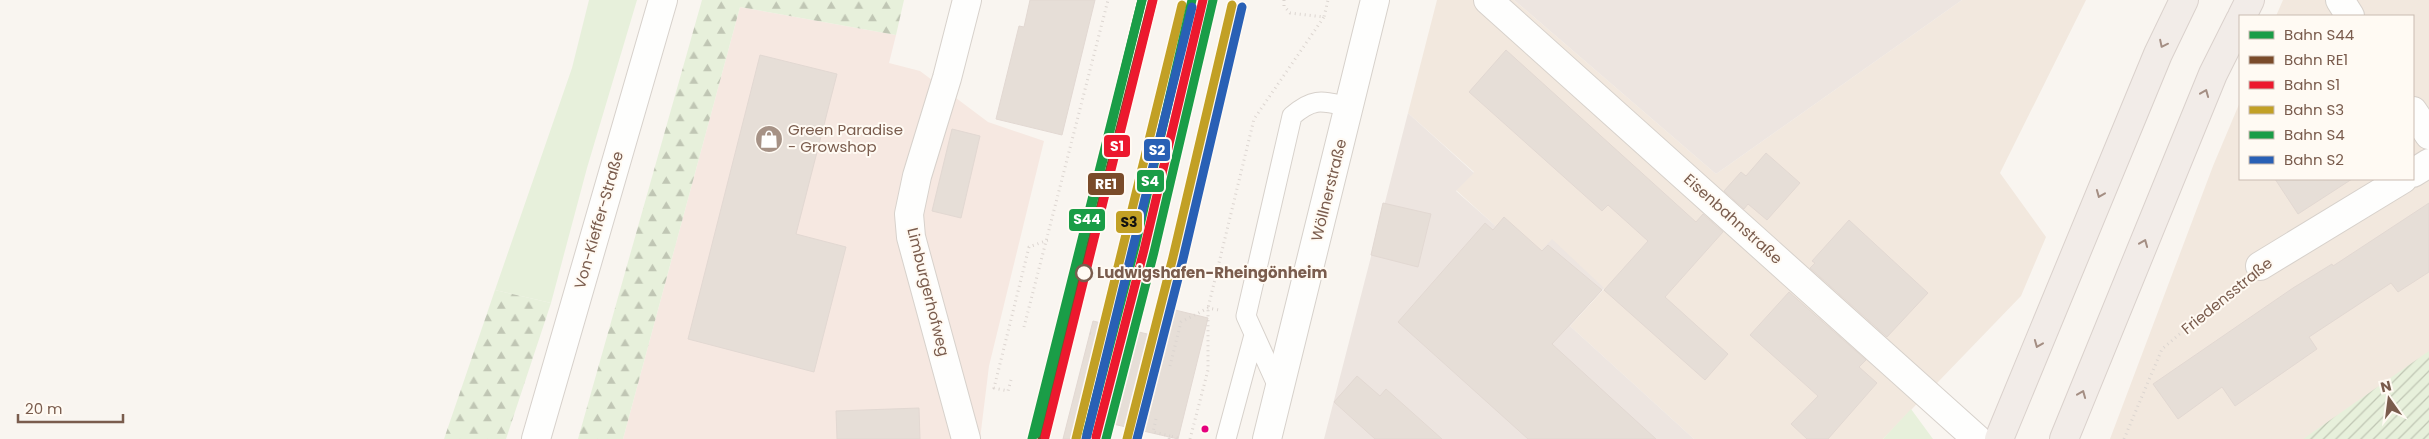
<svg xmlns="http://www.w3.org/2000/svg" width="2429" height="439" viewBox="0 0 2429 439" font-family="Poppins,sans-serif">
<defs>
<pattern id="forest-firs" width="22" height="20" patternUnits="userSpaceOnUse" patternTransform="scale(1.25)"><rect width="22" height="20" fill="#e7f0db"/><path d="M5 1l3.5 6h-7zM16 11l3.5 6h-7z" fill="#c0c6b4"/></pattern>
<pattern id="garden-furrows" width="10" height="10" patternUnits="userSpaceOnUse" patternTransform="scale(1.25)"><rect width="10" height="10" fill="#e7f0db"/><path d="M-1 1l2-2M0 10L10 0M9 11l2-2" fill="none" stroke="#c0c6b4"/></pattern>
</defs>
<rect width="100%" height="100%" fill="#f9f5f0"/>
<path fill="#f2e8de" d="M 1437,0 L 1514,0 L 1716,174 L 1962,0 L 2086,0 L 2000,173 L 2046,237 L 2021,296 L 1883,439 L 1694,439 L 1570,326 L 1604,289 L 1533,260 L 1456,190 L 1474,172 L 1408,113 Z
M 2283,0 L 2429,0 L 2429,439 L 2110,439 L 2213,166 L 2240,102 L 2240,179 L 2413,179 L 2413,16 L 2276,16 Z"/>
<path fill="#f6e8e1" d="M 740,7 L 896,35 L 889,63 L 920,71 L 988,122 L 1044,141 L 989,366 L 980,439 L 623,439 Z"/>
<path fill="#ede5e0" d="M 1514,0 L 1962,0 L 1716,174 Z
M 1408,113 L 1474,173 L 1456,191 L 1533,259 L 1552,239 L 1604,288 L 1570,326 L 1694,439 L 1324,439 Z"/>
<path fill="#e7f0db" d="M 589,0 L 637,0 L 587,168 L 551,303 L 495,290 L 572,68 Z
M 1911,409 L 1933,439 L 1883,439 Z"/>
<path fill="url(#forest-firs)" d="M 702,0 L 904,0 L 896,35 L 740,7 L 623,439 L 578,439 Z
M 495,290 L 551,303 L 506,439 L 444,439 Z"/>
<path fill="url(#garden-furrows)" d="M 2429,351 L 2429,439 L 2303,439 Z"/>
<path fill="#e6ded7" stroke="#e2d8d2" d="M 1030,0 L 1095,0 L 1062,135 L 996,119 L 1019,26 L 1024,27 Z
M 1506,50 L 1696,222 L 1703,214 L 1723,232 L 1665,297 L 1728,354 L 1705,380 L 1604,290 L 1648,241 L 1608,205 L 1602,211 L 1469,92 Z
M 760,55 L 837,74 L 796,234 L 846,247 L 814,372 L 688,339 Z
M 952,129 L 980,136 L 961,218 L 932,211 Z
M 1766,153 L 1800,183 L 1767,220 L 1748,204 L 1744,209 L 1724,191 L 1741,172 L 1746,176 Z
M 2275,179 L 2352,179 L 2298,214 Z
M 1383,203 L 1431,214 L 1418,267 L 1371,255 Z
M 2429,203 L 2429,272 L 2398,292 L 2391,283 L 2309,337 L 2317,349 L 2235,406 L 2222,387 L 2178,419 L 2153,384 L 2293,288 L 2332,264 L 2333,266 Z
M 1504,217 L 1542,251 L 1548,245 L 1602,290 L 1552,344 L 1656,439 L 1528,439 L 1398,322 L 1485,223 L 1493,230 Z
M 1849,220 L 1928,293 L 1887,337 L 1810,268 L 1815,263 L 1812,261 Z
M 1789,292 L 1866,360 L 1859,367 L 1877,383 L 1828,439 L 1807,439 L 1791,424 L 1818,396 L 1750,335 Z
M 1175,310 L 1208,318 L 1178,439 L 1100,421 L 1095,439 L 1063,439 L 1093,321 L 1168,339 Z
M 1357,376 L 1380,396 L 1386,389 L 1442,439 L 1375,439 L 1334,402 Z
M 919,408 L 920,439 L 837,439 L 836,411 Z"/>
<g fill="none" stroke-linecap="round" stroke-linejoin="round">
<g stroke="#d7d1cb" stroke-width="21">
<path id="service" d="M 1279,389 L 1246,316 L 1292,116 C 1314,97 1322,101 1349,107
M 1226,439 L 1254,335"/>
</g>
<g stroke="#d7d1cb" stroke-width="30">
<path id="minor" d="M 1488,0 L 1977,439
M 2340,0 L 2350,16
M 2413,111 L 2429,135
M 2413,173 L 2429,163
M 2260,266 L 2403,179
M 536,439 L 663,0
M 966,439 L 911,237 L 909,214 L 917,176 L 947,78 L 967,0
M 1267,439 L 1375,0"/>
</g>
<g stroke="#dad1cc" stroke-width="30">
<path id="trunk" d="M 2242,16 L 2250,0
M 1999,439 L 2158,54 L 2184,0
M 2064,439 L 2213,74 L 2240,20"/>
</g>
<path stroke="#dcd5d0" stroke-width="3" stroke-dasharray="1 4" stroke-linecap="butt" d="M 1284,0 L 1284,6 L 1290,13 L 1324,17 L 1328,0
M 1024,327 L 1108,0
M 1090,333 L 1103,336 L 1102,343 L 1104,337 L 1120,340
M 1170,366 L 1181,322 L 1208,308 L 1219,310
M 1011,380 L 1008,391 L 994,388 L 1029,247 L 1048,240
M 1156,419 L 1153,432 L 1170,436
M 1079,439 L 1091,389
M 1169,439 L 1170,436 L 1181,439
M 1190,439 L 1208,370 L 1208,308 L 1254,119 L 1324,17
M 2124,439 L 2162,349 L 2236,286"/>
<use href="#service" stroke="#fefefd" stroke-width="19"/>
<use href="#minor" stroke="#fefefd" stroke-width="28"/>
<use href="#trunk" stroke="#f2ece8" stroke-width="28"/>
<g stroke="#fffaf3" stroke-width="12">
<path id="rail-1" d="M 1032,439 L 1142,0
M 1106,439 L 1154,252 L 1213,0"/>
</g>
<g stroke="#fffaf3" stroke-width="12">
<path id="rail-2" d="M 1042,439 L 1152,2"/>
</g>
<g stroke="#fffaf3" stroke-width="12">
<path id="rail-3" d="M 1045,437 L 1153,0
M 1096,437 L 1144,250 L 1203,0"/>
</g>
<g stroke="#fffaf3" stroke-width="12">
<path id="rail-4" d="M 1076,439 L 1182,5
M 1127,439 L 1173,257 L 1232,5"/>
</g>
<g stroke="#fffaf3" stroke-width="12">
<path id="rail-5" d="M 1036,434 L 1142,0
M 1087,434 L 1135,247 L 1192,0"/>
</g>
<g stroke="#fffaf3" stroke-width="12">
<path id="rail-6" d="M 1086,439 L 1192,7
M 1137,439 L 1183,259 L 1242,7"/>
</g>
<use href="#rail-1" stroke="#1a9d47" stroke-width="9"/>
<use href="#rail-2" stroke="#7a4b2a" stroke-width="9"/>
<use href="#rail-3" stroke="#ec192e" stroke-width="9"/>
<use href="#rail-4" stroke="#c2a025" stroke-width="9"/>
<use href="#rail-5" stroke="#1a9d47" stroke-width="9"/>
<use href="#rail-6" stroke="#2960b5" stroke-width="9"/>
</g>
<defs><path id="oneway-chevron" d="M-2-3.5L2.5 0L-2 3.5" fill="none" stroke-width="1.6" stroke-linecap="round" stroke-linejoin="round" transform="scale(1.25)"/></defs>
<g stroke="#a48e83">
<use href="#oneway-chevron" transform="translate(2163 44) rotate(116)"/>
<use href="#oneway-chevron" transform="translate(2205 93) rotate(-68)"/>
<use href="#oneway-chevron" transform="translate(2100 194) rotate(112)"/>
<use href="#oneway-chevron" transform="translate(2144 243) rotate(-68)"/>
<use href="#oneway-chevron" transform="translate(2038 344) rotate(112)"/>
<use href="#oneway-chevron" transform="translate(2082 394) rotate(-68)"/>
</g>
<defs>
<g id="shop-disc" transform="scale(1.4375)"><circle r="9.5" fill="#a69286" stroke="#fffaf3"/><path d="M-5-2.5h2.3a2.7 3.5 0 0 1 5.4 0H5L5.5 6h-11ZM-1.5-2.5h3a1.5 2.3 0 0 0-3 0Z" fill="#fff"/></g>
</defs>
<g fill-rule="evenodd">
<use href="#shop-disc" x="769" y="139"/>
</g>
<circle fill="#fffaf3" stroke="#7a5c4d" stroke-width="2.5" cx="1084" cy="273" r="8"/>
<circle fill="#e5007d" stroke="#fffaf3" stroke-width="2" cx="1205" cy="429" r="4.5"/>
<g text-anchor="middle" stroke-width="4" stroke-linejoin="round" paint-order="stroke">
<g font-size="15" fill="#7a5c4d" stroke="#fffaf3" text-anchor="start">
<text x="788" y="135">Green Paradise<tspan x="788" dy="17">- Growshop</tspan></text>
</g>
<g font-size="15" fill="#7a5c4d" stroke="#fffaf3">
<text transform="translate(1329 190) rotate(-76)" y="5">Wöllnerstraße</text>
<text transform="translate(1733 219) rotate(42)" y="5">Eisenbahnstraße</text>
<text transform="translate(599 220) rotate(-74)" y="5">Von-Kieffer-Straße</text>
<text transform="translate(928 292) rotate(76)" y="5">Limburgerhofweg</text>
<text transform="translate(2227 296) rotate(-39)" y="5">Friedensstraße</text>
</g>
<g font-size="15" font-weight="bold" fill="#7a5c4d" stroke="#fffaf3" text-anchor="start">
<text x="1097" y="278">Ludwigshafen-Rheingönheim</text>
</g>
</g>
<g stroke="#fffaf3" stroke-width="2">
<rect x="1103" y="134" width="28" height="24" rx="5" fill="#ec192e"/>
<rect x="1143" y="138" width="28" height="24" rx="5" fill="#2960b5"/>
<rect x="1136" y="169" width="29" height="24" rx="5" fill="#1a9d47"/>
<rect x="1087" y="172" width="38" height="24" rx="5" fill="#7a4b2a"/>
<rect x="1068" y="208" width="38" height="24" rx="5" fill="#1a9d47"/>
<rect x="1115" y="210" width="28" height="24" rx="5" fill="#c2a025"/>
</g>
<g font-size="14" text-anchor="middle" font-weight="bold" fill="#fff">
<text x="1117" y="151">S1</text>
<text x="1157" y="155">S2</text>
<text x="1150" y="186">S4</text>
<text x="1106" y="189">RE1</text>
<text x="1087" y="224">S44</text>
</g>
<g font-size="14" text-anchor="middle" font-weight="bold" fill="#111">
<text x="1129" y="227">S3</text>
</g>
<rect x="2239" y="15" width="175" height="165" fill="#fffaf3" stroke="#cabbb1"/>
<rect x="2249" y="31" width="25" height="8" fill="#1a9d47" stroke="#cabbb1"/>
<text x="2284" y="40" font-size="15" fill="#7a5c4d">Bahn S44</text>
<rect x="2249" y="56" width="25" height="8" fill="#7a4b2a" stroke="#cabbb1"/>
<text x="2284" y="65" font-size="15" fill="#7a5c4d">Bahn RE1</text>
<rect x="2249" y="81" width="25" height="8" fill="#ec192e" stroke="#cabbb1"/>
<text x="2284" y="90" font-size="15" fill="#7a5c4d">Bahn S1</text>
<rect x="2249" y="106" width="25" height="8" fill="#c2a025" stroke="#cabbb1"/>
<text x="2284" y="115" font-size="15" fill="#7a5c4d">Bahn S3</text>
<rect x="2249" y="131" width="25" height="8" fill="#1a9d47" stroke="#cabbb1"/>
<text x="2284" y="140" font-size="15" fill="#7a5c4d">Bahn S4</text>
<rect x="2249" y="156" width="25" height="8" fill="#2960b5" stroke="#cabbb1"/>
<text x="2284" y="165" font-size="15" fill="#7a5c4d">Bahn S2</text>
<g transform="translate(2389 399) rotate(346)" stroke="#fffaf3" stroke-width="4" paint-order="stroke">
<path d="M0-4L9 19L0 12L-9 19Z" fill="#7a5c4d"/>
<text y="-8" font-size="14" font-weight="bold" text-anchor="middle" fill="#7a5c4d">N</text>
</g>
<path d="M18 414v8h105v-8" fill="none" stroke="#7a5c4d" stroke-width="2.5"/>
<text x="25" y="414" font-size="15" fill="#7a5c4d" stroke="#fffaf3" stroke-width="4" paint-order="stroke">20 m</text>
</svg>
